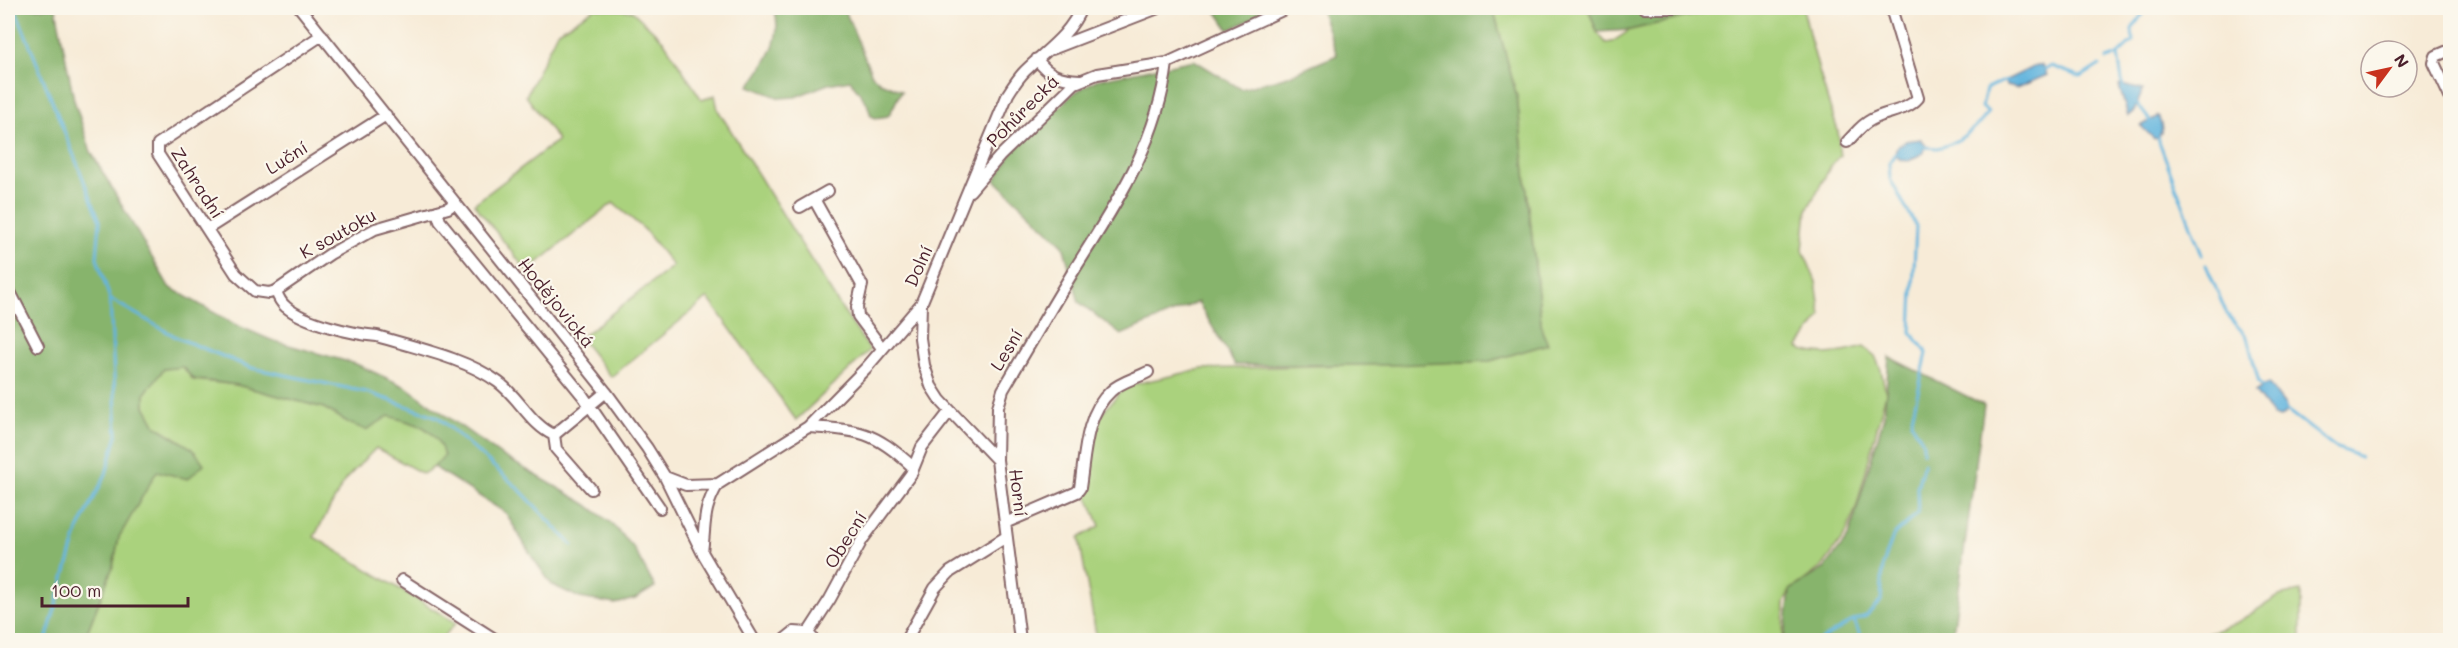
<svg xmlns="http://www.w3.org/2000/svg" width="2458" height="648" viewBox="0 0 2458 648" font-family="Mali,sans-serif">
<rect width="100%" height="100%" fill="#fbf7ec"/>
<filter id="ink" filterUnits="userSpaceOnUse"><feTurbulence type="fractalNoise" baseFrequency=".0167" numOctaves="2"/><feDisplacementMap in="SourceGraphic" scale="12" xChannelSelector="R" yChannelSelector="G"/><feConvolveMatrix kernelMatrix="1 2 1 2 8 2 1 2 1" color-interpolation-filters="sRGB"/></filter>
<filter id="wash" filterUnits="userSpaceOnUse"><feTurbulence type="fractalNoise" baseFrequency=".008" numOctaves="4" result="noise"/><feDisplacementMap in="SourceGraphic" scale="24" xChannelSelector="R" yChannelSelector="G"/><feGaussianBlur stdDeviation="1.35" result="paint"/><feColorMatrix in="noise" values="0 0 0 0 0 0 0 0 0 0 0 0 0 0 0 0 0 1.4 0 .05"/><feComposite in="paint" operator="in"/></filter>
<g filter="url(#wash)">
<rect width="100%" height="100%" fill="#f7ebd7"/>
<path fill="#aad27d" stroke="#7a7854" stroke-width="1.5" d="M 595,8 L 632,11 L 663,40 L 702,100 L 715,95 L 718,110 L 841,308 L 870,350 L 796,420 L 708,298 L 611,377 L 580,338 L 673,266 L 644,229 L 613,203 L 527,271 L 474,204 L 558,140 L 526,96 L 557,32 Z
M 1493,8 L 1588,8 L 1597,32 L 1606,43 L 1612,42 L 1630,30 L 1725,8 L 1803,8 C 1812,48 1823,88 1837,128 C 1840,136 1838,146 1841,155 L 1832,164 L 1807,210 L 1803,250 L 1816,282 L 1821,316 L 1798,348 C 1819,358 1843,353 1864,347 L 1875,356 L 1881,370 L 1886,393 L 1857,505 L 1847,532 L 1823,566 L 1790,591 L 1784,603 L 1783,640 L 1097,640 L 1079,538 L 1100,526 L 1085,490 L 1087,463 L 1096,424 L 1101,415 L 1119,393 L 1130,385 L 1202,369 L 1490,361 L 1547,344 L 1542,331 L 1517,97 Z
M 183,367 L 193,380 L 237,385 L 324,408 L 351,424 L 389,416 L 420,425 L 439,439 L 444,456 L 434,467 L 423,474 L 376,448 L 345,480 L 314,537 L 456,623 L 440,640 L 84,640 L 113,566 L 119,537 L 157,471 L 188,479 L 181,441 L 156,426 L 145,406 L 145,393 L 164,369 Z
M 2301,591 L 2301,640 L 2191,640 L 2236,623 L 2279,596 Z"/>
<path fill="#87b46c" stroke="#686a4c" stroke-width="1.5" d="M 8,8 L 56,8 L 74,100 L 91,152 L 169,287 L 234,324 L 271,340 L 356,364 L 406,387 L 501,455 L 586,504 L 611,523 L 633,547 L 655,587 L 635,599 L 615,604 L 580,598 L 552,585 L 532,557 L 506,513 L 434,467 L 444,456 C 436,425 416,424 389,416 L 366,430 L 351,424 L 324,408 L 237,385 L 193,379 L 183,367 L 164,369 L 145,393 L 145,406 L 156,426 L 193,449 L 204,464 L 188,479 L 157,471 L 119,537 L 113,566 L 84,640 L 8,640 Z
M 774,8 L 844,8 L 872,75 L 880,82 L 902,91 C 896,98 895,107 888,116 L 876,118 L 871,116 L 867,103 L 850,80 L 828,84 L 795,97 L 780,98 L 749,86 C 767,63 784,37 774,8 Z
M 1214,8 L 1274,8 L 1229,30 Z
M 1320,8 L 1493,8 L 1517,97 L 1542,331 L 1548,344 L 1490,361 L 1391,365 L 1235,365 L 1198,302 L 1121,335 L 1079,302 L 1063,245 L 995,180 L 1013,151 L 1074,93 L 1096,80 L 1194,60 L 1241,89 L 1288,76 L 1337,55 Z
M 1588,8 L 1725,8 L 1630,30 L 1597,32 Z
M 1889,357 L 1984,405 L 1952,640 L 1784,640 L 1790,590 L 1825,568 L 1849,536 L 1884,416 Z"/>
<path fill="#63b5de" stroke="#566a84" stroke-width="1.5" d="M 2037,65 L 2042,65 L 2047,75 L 2016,88 L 2007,86 L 2004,81 Z
M 2121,85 L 2143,90 L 2134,111 L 2128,116 L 2119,86 Z
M 2158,116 C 2162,125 2165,135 2154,139 L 2141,126 Z
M 1921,139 L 1926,146 L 1923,153 L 1909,161 L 1901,160 L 1895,154 L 1897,147 L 1906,141 Z
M 2268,383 L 2286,406 L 2287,411 L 2280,418 L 2273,416 L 2255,392 Z"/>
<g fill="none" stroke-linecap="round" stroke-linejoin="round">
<path stroke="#63b5de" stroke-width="3" d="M 15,8 L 100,221 L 97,258 L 110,299 L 117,435 L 106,474 L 78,530 L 46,640
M 2118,55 L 2123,87
M 2107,59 L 2118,55 L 2133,41 L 2132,29 L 2143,13 L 2142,8
M 2042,70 L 2051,66 L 2081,77 L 2100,65
M 2135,101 L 2151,122
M 2157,136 L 2202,255
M 1923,147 C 1928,147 1933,148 1937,148 C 1956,145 1977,128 1988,113 L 1982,107 L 1986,89 L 2006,80
M 1899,153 L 1895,154 L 1889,163 L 1890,179 L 1916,226 L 1911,332 L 1927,353 L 1911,422 L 1923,442 L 1923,452
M 2206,265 L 2227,314 L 2247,337 L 2259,383 L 2264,388
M 110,299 L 178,338 L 252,368 L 366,392 L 438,417 L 520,490 L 572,545
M 2284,408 L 2335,447 L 2360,457
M 1854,620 L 1862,640
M 1821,640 L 1854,620 L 1866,616 L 1881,601 L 1883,565 L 1893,536 L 1918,513 L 1917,487 L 1924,463"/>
</g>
</g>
<g filter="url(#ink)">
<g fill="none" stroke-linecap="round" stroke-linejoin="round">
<g stroke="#876667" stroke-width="14">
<path id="minor" d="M 300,8 L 606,392 L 647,448 L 665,477 L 702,552 L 754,640
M 1644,8 L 1676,8
M 322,35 L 158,144 L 158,154 L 236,274 L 255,291 L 269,293 L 276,291 L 330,254 L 375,229 L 448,208 L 455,203
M 1052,49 L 1158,8
M 2450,50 L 2436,56 L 2434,63 L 2450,97
M 1037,59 C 1048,76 1061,79 1080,80
M 1847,142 C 1855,134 1861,125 1871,120 C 1886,111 1906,112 1918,98 L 1891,8
M 970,191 L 1000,156 L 1075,83 L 1097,74 L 1167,63 L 1287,8
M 814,199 L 862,285 L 857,307 L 858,316 L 882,348
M 800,207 L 828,191
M 437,211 L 440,221 L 583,396 L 660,508
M 207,229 L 386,115
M 8,288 L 38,346
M 276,291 C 278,297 281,303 286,307 C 305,323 353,334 377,336 C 416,348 465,358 498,382 C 518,396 531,425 554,435 L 556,449 L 591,489
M 921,305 L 920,338 L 924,365 L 931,386 L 940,400 L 997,460 L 1020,640
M 808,427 C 861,430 873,431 913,467
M 554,435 L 606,392
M 997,460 L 998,407 L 1003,390 C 1027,349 1051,308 1076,267 C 1117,202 1158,141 1167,63
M 665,477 L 686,485 L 718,484 L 808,427 L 867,367 L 921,304 L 1008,94 C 1013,86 1018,78 1025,71 C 1045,51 1070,35 1081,8
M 1005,523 L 1077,492 L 1080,488 C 1085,456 1085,414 1111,391 C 1120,382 1137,378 1148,372
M 702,552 C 706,522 702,511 718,484
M 402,580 L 496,640
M 808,633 L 830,599 L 862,540 L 911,474 L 922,447 L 950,411
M 784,640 L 794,632 L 808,633 L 814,640
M 906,640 L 935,588 L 950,572 L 1006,537"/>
</g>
<use href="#minor" stroke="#fff" stroke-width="10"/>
</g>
</g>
<g text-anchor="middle" stroke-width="4.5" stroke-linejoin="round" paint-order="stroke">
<g font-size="18" fill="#4a1f2b" stroke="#fbf7ec">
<text transform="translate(1023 111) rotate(-45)" y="6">Pohůrecká</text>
<text transform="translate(287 158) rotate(-32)" y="6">Luční</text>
<text transform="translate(197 183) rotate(57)" y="6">Zahradní</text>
<text transform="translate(338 234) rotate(-29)" y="6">K soutoku</text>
<text transform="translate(919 266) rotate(-66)" y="6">Dolní</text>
<text transform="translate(556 303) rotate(51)" y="6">Hodějovická</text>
<text transform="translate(1007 350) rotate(-59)" y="6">Lesní</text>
<text transform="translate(1018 493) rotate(83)" y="6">Horní</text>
<text transform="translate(846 540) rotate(-58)" y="6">Obecní</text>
</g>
</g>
<rect width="2458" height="648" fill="none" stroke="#fbf7ec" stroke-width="30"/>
<g transform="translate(2389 69) rotate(57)"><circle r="28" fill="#fbf7ec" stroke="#b4a19f" stroke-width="1.5"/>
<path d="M0-4.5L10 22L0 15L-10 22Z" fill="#c8321e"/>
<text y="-9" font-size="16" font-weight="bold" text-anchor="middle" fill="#4a1f2b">N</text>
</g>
<path d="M42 597v9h146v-9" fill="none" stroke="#4a1f2b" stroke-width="3"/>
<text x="51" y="597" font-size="18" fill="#4a1f2b" stroke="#fbf7ec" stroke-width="4.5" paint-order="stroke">100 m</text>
</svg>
